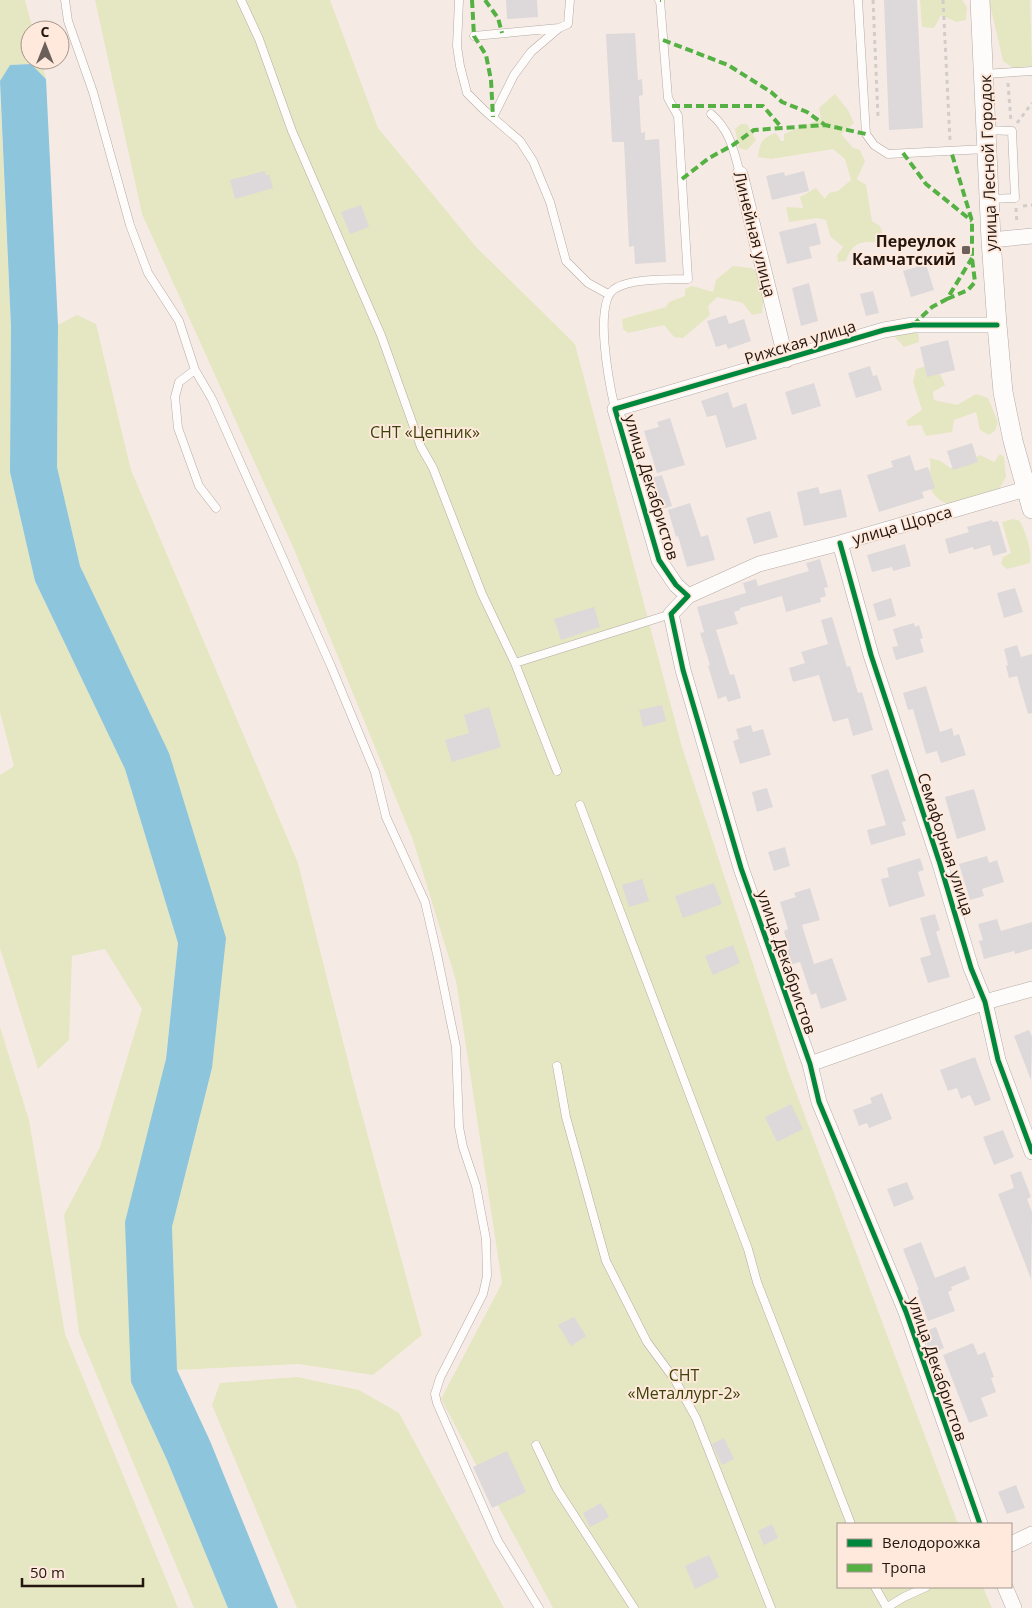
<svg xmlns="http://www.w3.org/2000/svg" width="1032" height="1608" viewBox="0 0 1032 1608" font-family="'Open Sans',sans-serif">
<rect width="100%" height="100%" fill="#f6ebe4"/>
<path fill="#e5e6c2" d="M 0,0 L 25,0 L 33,30 L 30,30 L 30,60 L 41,60 L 46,79 L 31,64 L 10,65 L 0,81 Z
M 95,0 L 330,0 L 378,128 L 477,248 L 575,344 L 682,747 L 787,1068 L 958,1524 L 838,1524 L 838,1587 L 983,1587 L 992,1608 L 553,1608 L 441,1399 L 502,1283 L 456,981 L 413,840 L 293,547 L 142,214 Z
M 920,0 L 962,0 L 967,7 L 966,20 L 956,22 L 941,15 L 934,28 L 922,27 Z
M 989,0 L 1030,0 L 1032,66 L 1013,68 L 1003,61 Z
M 0,93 L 11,327 L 10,472 L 35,581 L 125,769 L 178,943 L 131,1382 L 167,1460 L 228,1608 L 194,1608 L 79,1333 L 64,1215 L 100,1147 L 142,1009 L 105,949 L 72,956 L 69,1040 L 38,1069 L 0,948 L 0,775 L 14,766 L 0,712 Z
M 835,94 L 848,110 L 854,123 L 841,134 L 853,148 L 860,150 L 865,161 L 857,179 L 866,185 L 872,221 L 880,226 L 887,243 C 867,242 853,238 846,261 L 838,262 L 837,255 L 843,247 L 830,236 L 826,220 L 817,218 L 789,222 L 786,207 L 803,208 L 800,197 L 816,188 L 825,199 L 829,193 L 838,191 L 851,180 L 845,159 L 833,149 L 771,159 L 758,157 C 760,143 761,138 776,133 L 781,141 L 784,141 L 784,134 L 821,119 L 819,108 Z
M 741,124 L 747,124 L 756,140 L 747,150 L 739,148 L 735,129 Z
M 733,266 L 751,268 L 775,283 L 777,293 L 763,303 L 762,313 L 752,315 L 743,303 L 717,297 L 708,306 L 710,315 L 683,338 L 674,337 L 664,325 L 628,333 L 623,329 L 622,319 L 666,307 L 669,302 L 685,296 L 685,289 L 692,286 L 713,292 L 716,280 Z
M 77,315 L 96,324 L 131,470 L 298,863 L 354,1085 L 422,1335 L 373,1375 L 298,1364 L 177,1370 L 172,1227 L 212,1068 L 169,753 L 80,566 L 57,467 L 58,325 Z
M 918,329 L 919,342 L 904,347 L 891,333 Z
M 927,366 L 938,369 L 945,385 L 933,392 L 934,400 L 957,405 L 976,394 L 988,398 L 998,422 L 995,431 L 989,435 L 980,430 L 976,412 L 954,420 L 952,432 L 926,436 L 921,425 L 908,426 L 906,421 L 922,410 L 913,382 L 916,369 Z
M 1000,454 L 1004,457 L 1006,477 L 998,491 C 989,494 959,505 952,505 C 941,503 932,495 929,485 C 927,475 933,470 929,458 L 941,461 L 950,468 L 963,465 L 980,455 L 994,462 Z
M 1013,519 L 1020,521 C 1026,534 1032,549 1030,563 L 1007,569 L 1001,564 L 1003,557 L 1011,553 L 1002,522 Z
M 0,1027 L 29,1120 L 65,1334 L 178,1608 L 0,1608 Z
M 297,1377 L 359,1390 L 399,1413 L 504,1608 L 297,1608 L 212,1405 L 220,1383 Z"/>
<path fill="#8cc5dc" d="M 31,64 L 46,79 L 58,325 L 57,467 L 80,566 L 169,753 L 226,938 L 212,1068 L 172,1227 L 177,1370 L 210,1441 L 278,1608 L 228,1608 L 167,1460 L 131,1382 L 125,1222 L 166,1059 L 178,943 L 125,769 L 35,581 L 10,472 L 11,327 L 0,81 L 10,65 Z"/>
<path fill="#ddd8da" d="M 506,0 L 537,0 L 538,17 L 507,19 Z
M 884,0 L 917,0 L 923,128 L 889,130 Z
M 635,33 L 638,80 L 642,79 L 643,95 L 639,96 L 641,133 L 645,132 L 645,140 L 659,139 L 666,262 L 635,264 L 634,246 L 629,247 L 624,142 L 612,142 L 606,34 Z
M 265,171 L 266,176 L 269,174 L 273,188 L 235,199 L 230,180 Z
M 804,171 L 809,191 L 772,200 L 766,176 L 784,172 L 785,176 Z
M 361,205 L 369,227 L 350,234 L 341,212 Z
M 816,223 L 821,244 L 809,247 L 812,258 L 787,264 L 779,232 Z
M 926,264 L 934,290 L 911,297 L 903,271 Z
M 809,283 L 818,321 L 801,326 L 792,288 Z
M 873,291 L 879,313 L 866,316 L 860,294 Z
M 726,315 L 729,324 L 744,319 L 751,341 L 728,349 L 726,344 L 716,347 L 707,321 Z
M 948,340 L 955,370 L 927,377 L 920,347 Z
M 870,366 L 873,376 L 877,375 L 882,390 L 856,398 L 848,373 Z
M 814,383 L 821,406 L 792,415 L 785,392 Z
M 728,392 L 733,408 L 746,403 L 757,439 L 726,448 L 716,415 L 707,417 L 701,401 Z
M 670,418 L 685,465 L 657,473 L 644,431 L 659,427 L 657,422 Z
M 972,443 L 978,462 L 953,470 L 947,451 Z
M 910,455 L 915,471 L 928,467 L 935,488 L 922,492 L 924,498 L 879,512 L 867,475 L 893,467 L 891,461 Z
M 662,475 L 672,506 L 658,510 L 648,479 Z
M 818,487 L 820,494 L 841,489 L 847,517 L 804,526 L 797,492 Z
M 690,503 L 701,537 L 708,535 L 715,560 L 687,567 L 678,536 L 676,537 L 668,510 Z
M 770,511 L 778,537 L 754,544 L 746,518 Z
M 992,520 L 993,522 L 998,521 L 1007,552 L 993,556 L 990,545 L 974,550 L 973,547 L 949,554 L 945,539 L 969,532 L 967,527 Z
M 905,544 L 911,566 L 893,571 L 892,567 L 872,572 L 867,555 Z
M 820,559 L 828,587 L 824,588 L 826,596 L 820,598 L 821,602 L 786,612 L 782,596 L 740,608 L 740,610 L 734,612 L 738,624 L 716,630 L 730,675 L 734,674 L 741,698 L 728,702 L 726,696 L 718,699 L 708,666 L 710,665 L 700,633 L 704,632 L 697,607 L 746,593 L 743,583 L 756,579 L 758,586 L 809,571 L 806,563 Z
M 1015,588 L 1023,612 L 1004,618 L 997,593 Z
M 891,598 L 896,616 L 878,621 L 873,604 Z
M 594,607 L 600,627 L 561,640 L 554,619 Z
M 832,617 L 847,667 L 850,666 L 858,693 L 862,692 L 873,730 L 853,736 L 848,718 L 833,722 L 819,675 L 793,682 L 789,668 L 805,663 L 801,652 L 828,644 L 821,620 Z
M 914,623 L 915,627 L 919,625 L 923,638 L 920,639 L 924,652 L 896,660 L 892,647 L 898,646 L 893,629 Z
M 1017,645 L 1021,657 L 1032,654 L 1032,713 L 1028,714 L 1017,676 L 1009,678 L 1006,666 L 1008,665 L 1004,649 Z
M 926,686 L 940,732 L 952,728 L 954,736 L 959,734 L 966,755 L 941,763 L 937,751 L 926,754 L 913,709 L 908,710 L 903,693 Z
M 662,705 L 666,721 L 643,727 L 639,710 Z
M 489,707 L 501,747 L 452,762 L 445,740 L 469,733 L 464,715 Z
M 751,725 L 753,732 L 763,729 L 771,755 L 740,764 L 733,741 L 739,739 L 736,729 Z
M 888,769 L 906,821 L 902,822 L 906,835 L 871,845 L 867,830 L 886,825 L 871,775 Z
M 767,788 L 773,807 L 757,812 L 752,792 Z
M 974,789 L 986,830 L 957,839 L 945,797 Z
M 785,847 L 790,866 L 774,871 L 768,852 Z
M 987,856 L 989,863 L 997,860 L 1004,882 L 982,889 L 984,896 L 970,900 L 959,864 Z
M 920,858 L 924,870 L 918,872 L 925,896 L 889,907 L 881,879 L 889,877 L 887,868 Z
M 642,879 L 649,901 L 629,907 L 622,885 Z
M 714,883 L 722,904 L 683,918 L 675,896 Z
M 810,888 L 820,920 L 802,925 L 814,964 L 832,958 L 847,1000 L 821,1009 L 816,993 L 811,995 L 800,962 L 786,966 L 781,951 L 789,949 L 784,931 L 788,929 L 780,902 L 796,897 L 794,893 Z
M 935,914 L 940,930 L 936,932 L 950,977 L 928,983 L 920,958 L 931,955 L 920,918 Z
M 997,919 L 1001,931 L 1032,922 L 1032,949 L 1015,954 L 1014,951 L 984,959 L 979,941 L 983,940 L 978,924 Z
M 733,945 L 740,963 L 713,975 L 705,956 Z
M 1029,1030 L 1032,1037 L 1031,1080 L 1014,1036 Z
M 975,1057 L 991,1100 L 975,1106 L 970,1095 L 961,1099 L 957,1088 L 948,1091 L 940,1070 Z
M 882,1093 L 892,1119 L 869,1128 L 867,1123 L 859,1126 L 853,1110 L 872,1103 L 870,1098 Z
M 791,1104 L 803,1129 L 777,1142 L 765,1117 Z
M 1003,1130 L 1014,1157 L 994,1165 L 983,1137 Z
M 1021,1171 L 1031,1197 L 1027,1199 L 1032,1212 L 1031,1279 L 998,1194 L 1014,1188 L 1010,1175 Z
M 907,1182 L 914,1199 L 894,1207 L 887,1189 Z
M 921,1242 L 935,1278 L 965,1266 L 970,1279 L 951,1287 L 952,1290 L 948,1292 L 955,1311 L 928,1321 L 917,1290 L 919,1290 L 903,1249 Z
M 574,1317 L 586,1336 L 571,1346 L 558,1325 Z
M 936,1327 L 944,1348 L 930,1354 L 923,1332 Z
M 973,1343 L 978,1355 L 985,1352 L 994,1377 L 991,1378 L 996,1392 L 981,1398 L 988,1416 L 969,1423 L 943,1355 Z
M 724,1438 L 734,1459 L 722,1465 L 712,1444 Z
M 507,1451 L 526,1492 L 492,1508 L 473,1467 Z
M 1016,1485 L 1025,1508 L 1007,1514 L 998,1492 Z
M 601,1503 L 609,1517 L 590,1527 L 583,1513 Z
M 772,1524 L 778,1538 L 764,1545 L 758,1531 Z
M 709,1555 L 719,1577 L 695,1589 L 685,1566 Z"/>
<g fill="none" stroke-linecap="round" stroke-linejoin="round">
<g stroke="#b5aaa4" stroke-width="9">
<path id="service" d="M 65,0 L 68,21 L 93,92 L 130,225 L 148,273 L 179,321 L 195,370 L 212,399 L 331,666 L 375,772 L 386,817 L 425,902 L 437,954 L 456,1047 L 459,1127 L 463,1147 L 476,1186 L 486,1239 L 487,1276 L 483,1294 L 440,1378 L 435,1394 L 437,1403 L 498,1541 L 539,1608
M 241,0 L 259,39 L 292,131 L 381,335 L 421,447 L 433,468 L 482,594 L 515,663 L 671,614
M 459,0 L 457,46 L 460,66 L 467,93 L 484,110 L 520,141 L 533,161 L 550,202 L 566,261 L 588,283 L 608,294
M 858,0 L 866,134 L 874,145 L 888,154 L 986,149
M 474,36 L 559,28 L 568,24 L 570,0
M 984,74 L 1032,71
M 711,114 C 730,130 734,151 740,174
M 493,117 L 514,75 L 531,52 L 559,28
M 986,130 L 1012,131 L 1015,198 L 990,199
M 195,370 L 179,382 L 175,397 L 178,428 L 199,486 L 216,508
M 615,409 C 610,387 592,300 616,288 C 634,278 668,280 688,279 L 678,116 L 668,98 L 660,0 L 659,0
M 515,663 L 557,771
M 580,805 L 748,1249 L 757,1282 L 851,1524
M 557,1066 L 566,1117 L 606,1261 L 647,1342 L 675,1380 L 696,1418 L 771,1608
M 536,1445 L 557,1489 L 634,1608
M 875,1587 L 887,1608
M 886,1608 L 904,1597 L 926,1587"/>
</g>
<g stroke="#b5aaa4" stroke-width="16">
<path id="minor" d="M 740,174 L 786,360
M 991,240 L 1032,236
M 840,543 L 871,655 L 940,864 L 971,968 L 985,1002 L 998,1060 L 1032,1152
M 688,596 L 759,564 L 840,543 L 1032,487
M 810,1064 L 985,1002 L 1032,989
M 980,1524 L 906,1312 L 819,1102 L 810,1064 L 741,868 L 683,670 L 671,614 L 688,596 L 676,585 L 659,560 L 615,409 L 884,330 L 913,325 L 997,325
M 1011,1544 L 1032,1534
M 1005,1587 L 1014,1608"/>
</g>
<g stroke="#b5aaa4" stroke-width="20">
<path id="tertiary" d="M 980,0 L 991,240 L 997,325 L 1003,392 L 1013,441 L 1032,509"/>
</g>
<path stroke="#d2cdcb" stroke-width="3" stroke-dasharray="4 4" stroke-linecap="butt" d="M 873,0 L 878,117
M 943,0 L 950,140
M 1008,83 L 1011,122
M 1017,123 L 1032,103
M 1023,206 L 1032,205
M 1016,208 L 1017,224"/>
<use href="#service" stroke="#fefcfb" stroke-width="8"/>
<use href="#minor" stroke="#fefcfb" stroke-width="15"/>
<use href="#tertiary" stroke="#fefcfb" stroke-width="19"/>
<path stroke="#55b144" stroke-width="4" stroke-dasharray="8 4" stroke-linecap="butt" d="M 472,0 L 474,36 L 486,55 L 491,80 L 493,117
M 485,0 L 498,18 L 502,33
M 660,0 L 661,0
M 663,40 L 728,65 L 771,92 L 782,102 L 807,112 L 825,125
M 672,106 L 763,106 L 782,128
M 903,153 L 926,184 L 972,221
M 682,179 L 709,158 L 733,145 L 754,130 L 825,125 L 866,134
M 947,299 L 968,290 L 975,282 L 972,258 L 972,221 L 951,151
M 913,325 L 932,307 L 947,299 L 972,258"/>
<g stroke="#fee9dc" stroke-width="8">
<path id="cycleway" d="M 840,543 L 871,655 L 940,864 L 971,968 L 985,1002 L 998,1060 L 1032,1152
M 980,1524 L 906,1312 L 819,1102 L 810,1064 L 741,868 L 683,670 L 671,614 L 688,596 L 676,585 L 659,560 L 615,409 L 884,330 L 913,325 L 997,325"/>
</g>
<use href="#cycleway" stroke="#00873e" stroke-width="5"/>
</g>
<rect fill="#6c615a" stroke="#fee9dc" stroke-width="2" x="961" y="245" width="10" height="10" rx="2.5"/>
<g text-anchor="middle" stroke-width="4" stroke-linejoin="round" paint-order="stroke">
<g font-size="16" fill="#22160f" stroke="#fee9dc">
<text transform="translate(988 163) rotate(-92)" y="6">улица Лесной Городок</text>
<text transform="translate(755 234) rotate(76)" y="6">Линейная улица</text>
<text transform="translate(800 342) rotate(-17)" y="6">Рижская улица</text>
<text transform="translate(652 487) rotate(73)" y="6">улица Декабристов</text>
<text transform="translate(902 525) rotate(-16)" y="6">улица Щорса</text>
<text transform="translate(946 844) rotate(72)" y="6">Семафорная улица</text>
<text transform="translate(787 962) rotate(71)" y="6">улица Декабристов</text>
<text transform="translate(938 1369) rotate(71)" y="6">улица Декабристов</text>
</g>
<g font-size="16" font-weight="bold" fill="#22160f" stroke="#fee9dc" text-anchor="end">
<text x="956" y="247">Переулок<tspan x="956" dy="18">Камчатский</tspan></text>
</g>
<g font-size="16" fill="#3d4208" stroke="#fee9dc">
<text x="425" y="438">СНТ «Цепник»</text>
<text x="684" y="1381">СНТ<tspan x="684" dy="18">«Металлург-2»</tspan></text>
</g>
</g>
<rect x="837" y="1523" width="175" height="65" fill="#fee9dc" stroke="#a6958a"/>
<rect x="847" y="1539" width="25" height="8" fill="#00873e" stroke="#a6958a"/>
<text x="882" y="1548" font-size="15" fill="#22160f">Велодорожка</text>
<rect x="847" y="1564" width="25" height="8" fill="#55b144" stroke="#a6958a"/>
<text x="882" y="1573" font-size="15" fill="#22160f">Тропа</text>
<g transform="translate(45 45)"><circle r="24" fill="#fee9dc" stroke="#a6958a"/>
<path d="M0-4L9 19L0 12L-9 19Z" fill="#6c615a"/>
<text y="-8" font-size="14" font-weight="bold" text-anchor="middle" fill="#22160f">С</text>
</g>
<path d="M22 1578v8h121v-8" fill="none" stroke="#22160f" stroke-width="2.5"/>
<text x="30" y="1578" font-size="15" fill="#22160f" stroke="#fee9dc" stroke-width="4" paint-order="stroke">50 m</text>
</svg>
